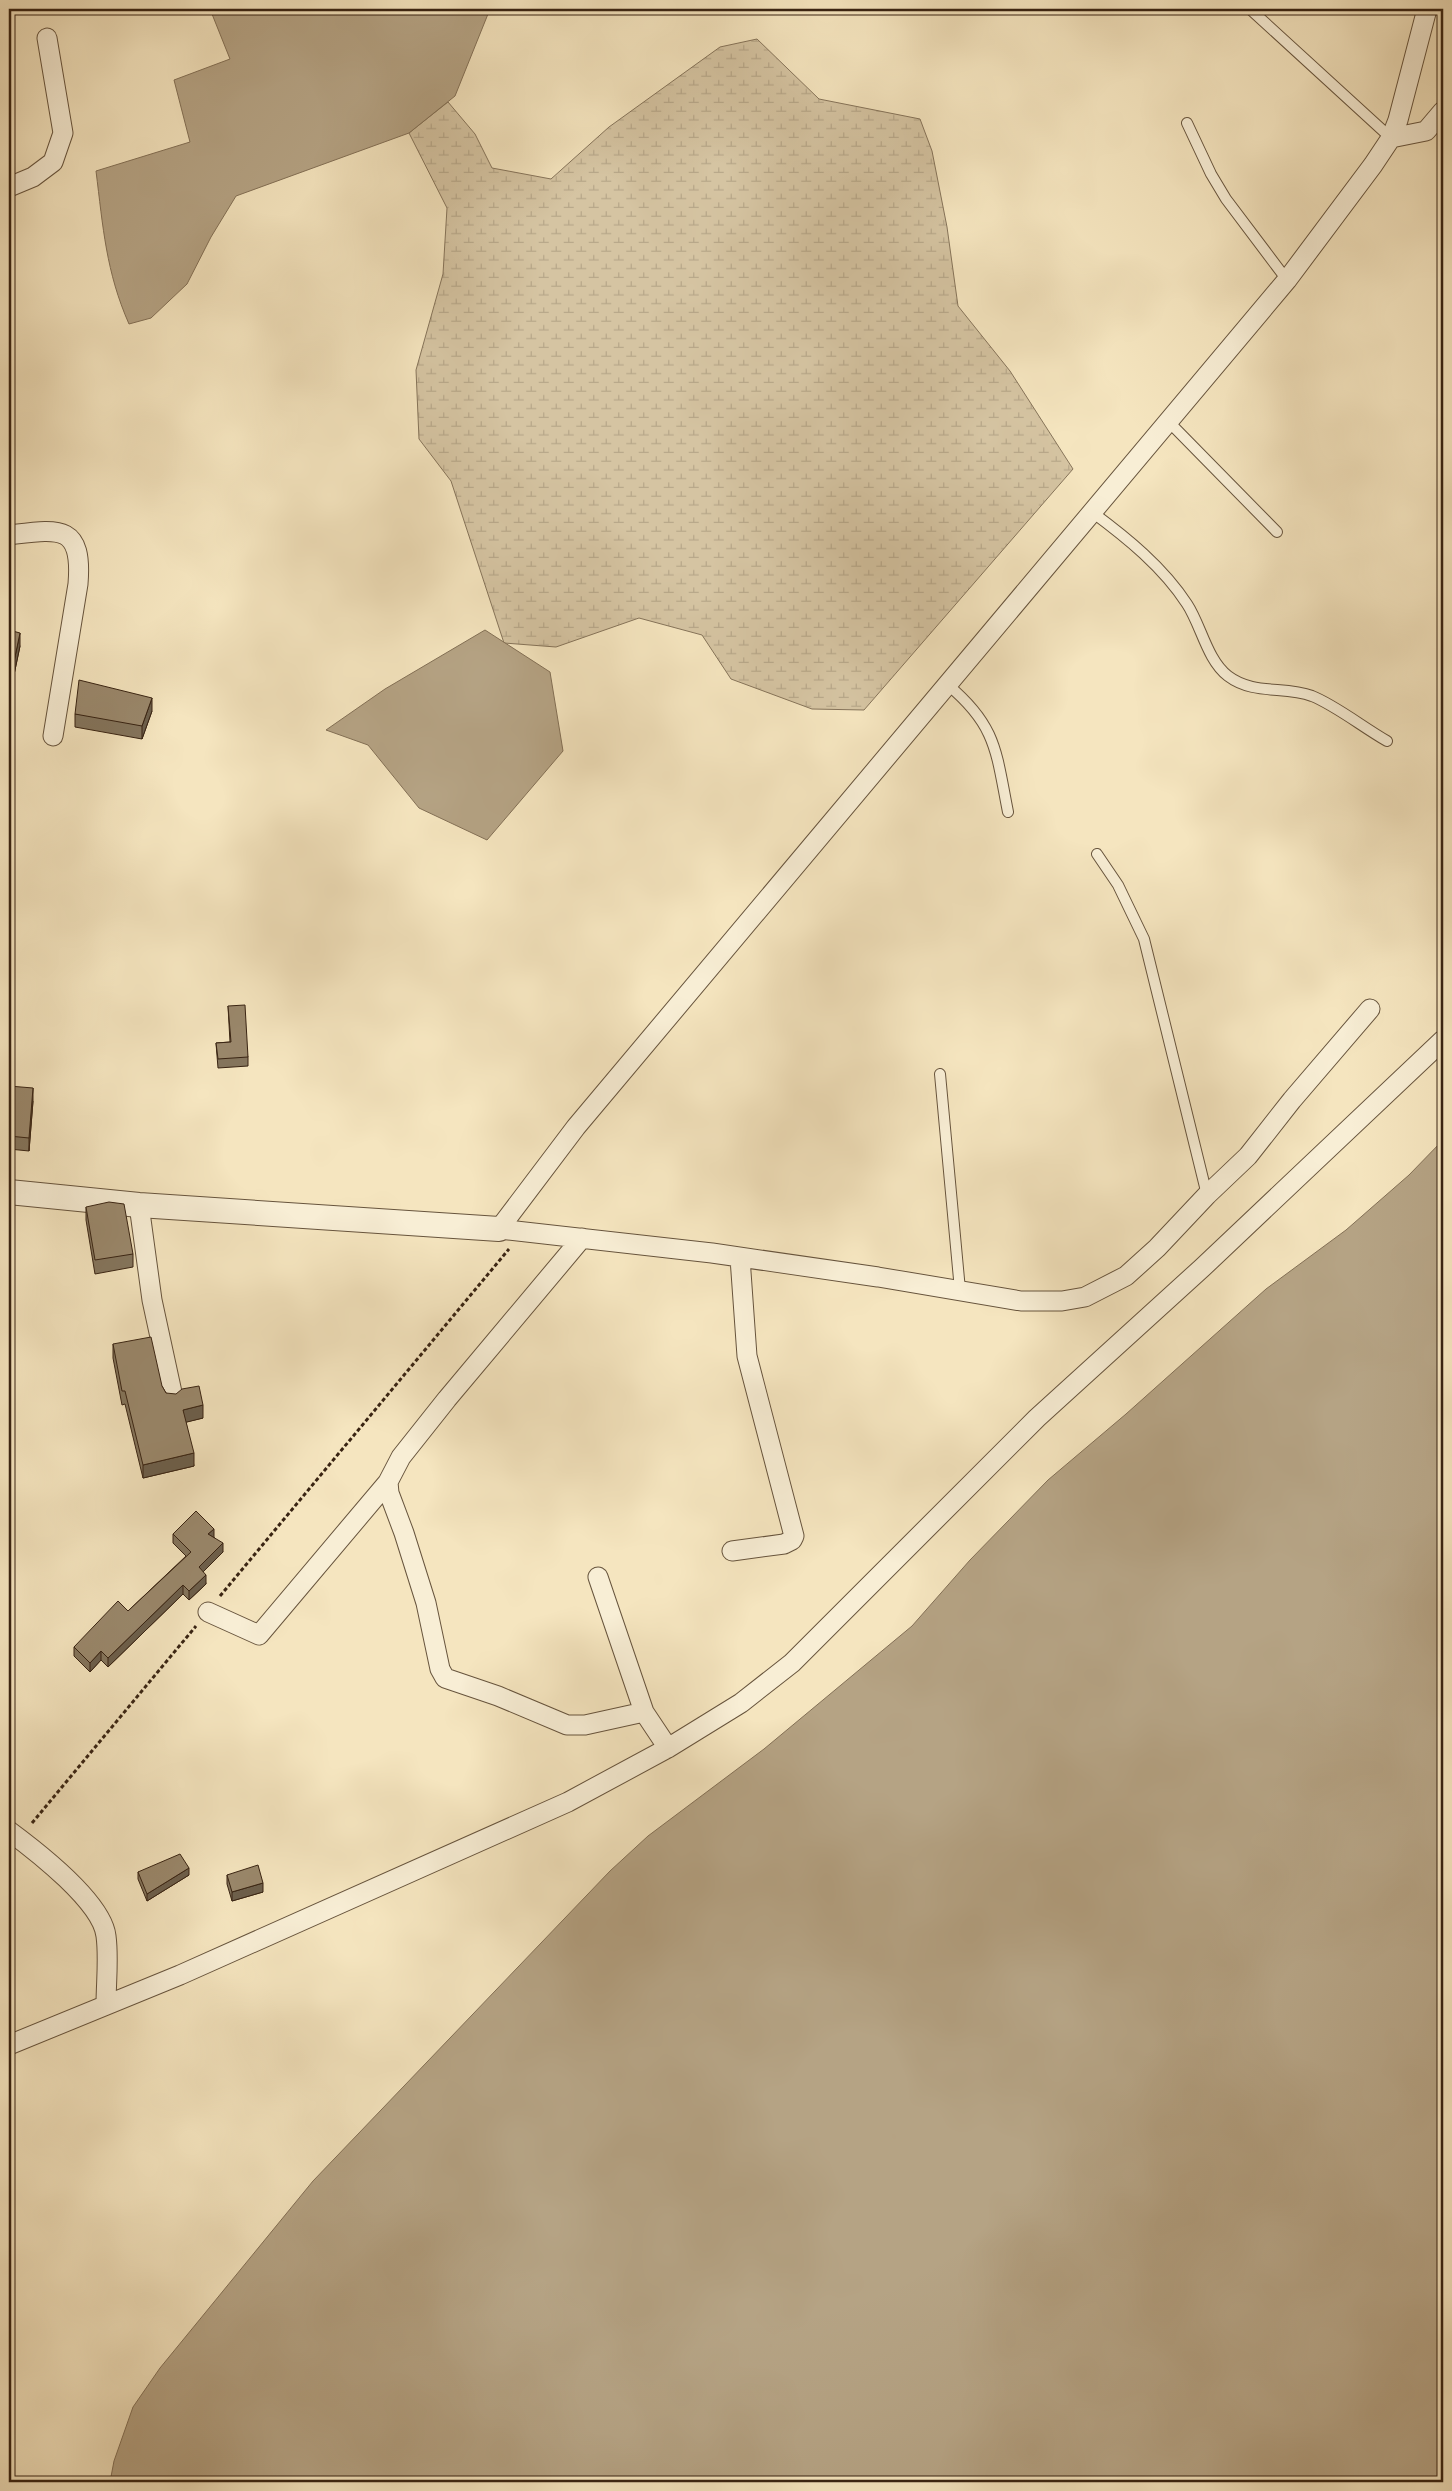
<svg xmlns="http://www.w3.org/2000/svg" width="1452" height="2491" viewBox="0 0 1452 2491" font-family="'IM FELL French Canon',serif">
<defs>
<pattern id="wetland-marsh" width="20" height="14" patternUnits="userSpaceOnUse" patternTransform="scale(1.25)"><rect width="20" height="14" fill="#d5c4a2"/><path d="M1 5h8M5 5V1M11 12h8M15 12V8" fill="none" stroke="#b8a88a"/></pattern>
</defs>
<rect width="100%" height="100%" fill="#f5e5bf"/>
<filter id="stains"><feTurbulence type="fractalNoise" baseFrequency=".004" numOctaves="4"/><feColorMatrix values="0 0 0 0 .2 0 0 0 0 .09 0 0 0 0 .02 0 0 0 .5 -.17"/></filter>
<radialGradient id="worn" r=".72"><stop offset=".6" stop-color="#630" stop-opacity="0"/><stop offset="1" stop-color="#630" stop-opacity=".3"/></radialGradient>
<path fill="url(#wetland-marsh)" stroke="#86745a" d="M 757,39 L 819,99 L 920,119 L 932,151 L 947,227 L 958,306 L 1010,371 L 1073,469 L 864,710 L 812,709 L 731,679 L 702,635 L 639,618 L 556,647 L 504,643 L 451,481 L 419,439 L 416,370 L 443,274 L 447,208 L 409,133 L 448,102 L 475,134 L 492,168 L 551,179 L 609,127 L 720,47 Z"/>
<path fill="#b5a384" stroke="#837056" d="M 210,9 L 490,9 L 455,96 L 409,133 L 236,196 L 211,237 L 187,284 L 151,318 L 129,324 C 106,272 103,227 96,171 L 190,142 L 174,80 L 230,59 Z
M 485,630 L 550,672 L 563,751 L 487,840 L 419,808 L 368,745 L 326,730 L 385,689 Z
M 1443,1140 L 1443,2482 L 110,2482 L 114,2461 L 133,2407 L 160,2368 L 313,2181 L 610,1871 L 648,1836 L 764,1749 L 912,1626 L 970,1560 L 1048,1480 L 1126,1414 L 1266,1289 L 1346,1230 L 1409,1175 Z"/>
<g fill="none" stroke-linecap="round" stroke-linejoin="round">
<g stroke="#67543d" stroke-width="12">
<path id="service" d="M 1250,9 L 1391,138
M 1187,123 L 1211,174 L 1226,199 L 1287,280
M 1168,421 L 1277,532
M 1092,512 C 1127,538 1163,567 1187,604 C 1201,625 1207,660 1228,676 C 1253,695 1284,686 1312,696 C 1335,705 1364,728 1387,741
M 948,685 C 997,726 996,752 1008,812
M 1097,854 L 1118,885 L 1144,939 L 1207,1195
M 940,1074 L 960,1290"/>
</g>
<g stroke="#67543d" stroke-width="21">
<path id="minor" d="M 1391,138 L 1426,131 L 1443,111
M 9,187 L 33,177 L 53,162 L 63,133 L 47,38
M 9,535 C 58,529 83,523 78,584 L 53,736
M 139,1205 L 152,1300 L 173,1397
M 499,1229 L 576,1127 L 1287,280 L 1373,165 L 1391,138 L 1398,120 L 1427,9
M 499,1229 L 712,1253 L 878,1277 L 1021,1301 L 1062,1301 L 1085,1297 L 1126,1276 L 1157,1248 L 1207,1195 L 1248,1156 L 1292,1100 L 1370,1009
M 582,1238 L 447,1399 L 401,1457 L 388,1482 L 389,1493 L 404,1533 L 426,1603 L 440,1669 L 445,1678 L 498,1696 L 567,1725 L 585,1725 L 644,1712
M 732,1551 L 784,1544 L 792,1540 L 794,1536 L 747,1356 L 740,1258
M 598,1577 L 644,1712 L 668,1748
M 208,1612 L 259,1635 L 388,1482
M 9,1831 C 36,1851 102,1902 106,1936 C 109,1958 106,1983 106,2005
M 9,2045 L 180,1975 L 568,1802 L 668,1748 L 741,1703 L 792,1663 L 1037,1418 L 1202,1268 L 1443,1040"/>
</g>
<g stroke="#67543d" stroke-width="26">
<path id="tertiary" d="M 9,1192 L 139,1205 L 499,1229"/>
</g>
<path stroke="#382312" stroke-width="3" stroke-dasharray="4 2.5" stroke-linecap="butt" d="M 220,1596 L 509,1249
M 32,1823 L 196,1626"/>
<use href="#service" stroke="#f8eed5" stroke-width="10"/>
<use href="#minor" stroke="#f8eed5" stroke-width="19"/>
<use href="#tertiary" stroke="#f8eed5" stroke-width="24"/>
</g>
<path fill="#84755d" stroke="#382312" d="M 9,630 L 20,646 L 11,689 L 9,689 Z
M 152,711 L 142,739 L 75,727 L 75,714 Z
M 228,1006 L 248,1057 L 248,1066 L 218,1068 L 216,1043 L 230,1042 Z
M 9,1086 L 33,1101 L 29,1151 L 9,1149 Z
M 86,1207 L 133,1254 L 133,1267 L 95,1274 L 86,1220 Z
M 113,1344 L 162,1386 L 166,1393 L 203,1418 L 186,1422 L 194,1466 L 143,1478 L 125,1404 L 122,1405 L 113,1358 Z
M 173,1534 L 214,1537 L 223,1552 L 203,1572 L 206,1584 L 189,1600 L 183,1594 L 108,1667 L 101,1660 L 90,1672 L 74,1656 L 74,1647 L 128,1611 L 186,1556 L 173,1543 Z
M 138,1872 L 189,1875 L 147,1901 L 138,1879 Z
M 227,1875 L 263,1892 L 232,1901 L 227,1884 Z"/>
<path fill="#6c5f4c" stroke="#382312" d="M 20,633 L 20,646 L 11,689 L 11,676 Z
M 152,698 L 152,711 L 142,739 L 142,726 Z
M 33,1088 L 33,1101 L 29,1151 L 29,1138 Z
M 203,1405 L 203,1418 L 183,1423 L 183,1410 Z
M 194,1453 L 194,1466 L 143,1478 L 143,1465 Z
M 214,1529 L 214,1538 L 208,1534 Z
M 223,1543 L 223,1552 L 199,1576 L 199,1567 Z
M 206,1575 L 206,1584 L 189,1600 L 189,1591 Z
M 183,1585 L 183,1594 L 108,1667 L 108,1658 Z
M 101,1651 L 101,1660 L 90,1672 L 90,1663 Z
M 189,1868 L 189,1875 L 147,1901 L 147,1894 Z
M 263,1883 L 263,1892 L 232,1901 L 232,1892 Z"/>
<path fill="#9a886c" stroke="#382312" d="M 9,630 L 20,633 L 11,676 L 9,675 Z
M 79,680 L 152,698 L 142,726 L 75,714 Z
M 245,1005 L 248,1057 L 218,1059 L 216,1043 L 231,1042 L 228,1006 Z
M 9,1086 L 33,1088 L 29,1138 L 9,1136 Z
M 109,1202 L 124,1204 L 133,1254 L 95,1260 L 86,1207 Z
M 151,1337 L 162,1386 L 166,1393 L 176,1394 L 182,1389 L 199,1386 L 203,1405 L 183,1410 L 194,1453 L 143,1465 L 125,1391 L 122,1391 L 113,1344 Z
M 196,1511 L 214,1529 L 208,1534 L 223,1543 L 199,1567 L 206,1575 L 189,1591 L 183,1585 L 108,1658 L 101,1651 L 90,1663 L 74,1647 L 118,1601 L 128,1611 L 191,1552 L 173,1534 Z
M 180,1854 L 189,1868 L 147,1894 L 138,1872 Z
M 258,1865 L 263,1883 L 232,1892 L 227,1875 Z"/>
<rect width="1452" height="2491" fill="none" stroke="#f5e5bf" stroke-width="30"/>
<rect x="10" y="10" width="1432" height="2471" fill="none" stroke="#382312" stroke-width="2.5"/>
<rect x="15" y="15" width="1422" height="2461" fill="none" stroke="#382312"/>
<rect width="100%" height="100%" filter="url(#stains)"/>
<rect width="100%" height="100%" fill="url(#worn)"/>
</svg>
